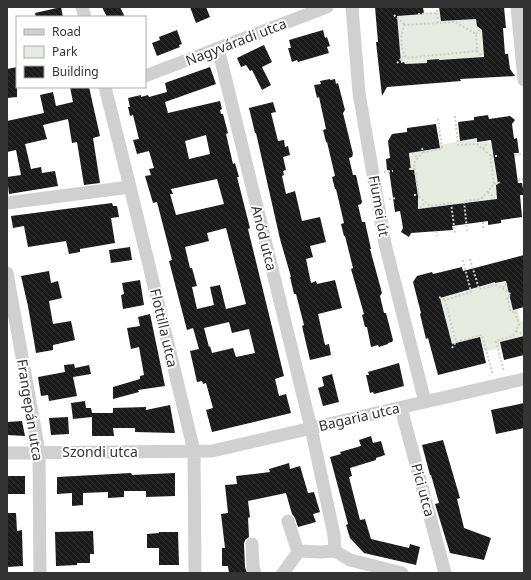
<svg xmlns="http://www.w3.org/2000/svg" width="531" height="580" viewBox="0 0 531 580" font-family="'Noto Sans',sans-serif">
<defs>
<pattern id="building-back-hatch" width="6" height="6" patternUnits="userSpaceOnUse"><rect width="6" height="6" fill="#1a1a1a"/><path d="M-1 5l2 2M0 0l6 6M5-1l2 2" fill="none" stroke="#333"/></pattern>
</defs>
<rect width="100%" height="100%" fill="#fff"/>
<path fill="#e6ecdf" d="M 425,10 L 425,13 L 434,12 L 440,13 L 441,21 L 476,19 C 477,24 476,29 482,30 L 483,54 L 481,58 L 427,60 L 427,63 L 405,64 L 404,62 L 397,63 C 398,46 401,31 394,15 L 421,14 L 421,11 Z
M 477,138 L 478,142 L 486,141 L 490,144 L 496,142 L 496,145 L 492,146 L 493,154 L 497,154 L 494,158 L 497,180 L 501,180 L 497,195 L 493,201 L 422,209 L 418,206 L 414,170 L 410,170 L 409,168 L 411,168 L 410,156 L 416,149 L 426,150 L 439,148 L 439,145 Z
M 495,282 L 496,283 L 505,282 L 509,284 L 521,321 L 524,320 L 523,337 L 500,342 L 502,348 L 483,352 L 449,346 C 449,329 446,314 437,299 L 440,294 L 453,292 L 453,294 L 466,291 L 465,288 Z"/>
<path fill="url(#building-back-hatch)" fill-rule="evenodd" d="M 61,7 L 63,17 L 36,17 L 35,13 Z
M 102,7 L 120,7 L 125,17 L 107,17 Z
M 190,7 L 206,7 L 210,17 L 196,23 Z
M 375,7 L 423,7 L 424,14 L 397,16 L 401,63 L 404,62 L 405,64 L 427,63 L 427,60 L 439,59 L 439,60 L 484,57 L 482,30 L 477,26 L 476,19 L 441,21 L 439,7 L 504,7 L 506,28 L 503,28 L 505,54 L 508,54 L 510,69 L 515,76 L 460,79 L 461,81 L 387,87 L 382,96 L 376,42 L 378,42 Z
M 177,30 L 182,44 L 179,45 L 180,47 L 157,56 L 152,43 L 160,40 L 159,37 Z
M 323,30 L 325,38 L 327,37 L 330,46 L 327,47 L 329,53 L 298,62 L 297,60 L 292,62 L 288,48 L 291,48 L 289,40 Z
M 264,45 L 272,62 L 262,67 L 271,85 L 262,90 L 252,70 L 250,71 L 246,65 L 241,67 L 237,58 Z
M 17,67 L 17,97 L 7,98 L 7,69 Z
M 210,67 L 216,84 L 165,102 L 168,113 L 220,101 L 222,109 L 220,110 L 221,114 L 223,114 L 228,133 L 226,134 L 233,164 L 235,163 L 239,177 L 237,177 L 250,228 L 248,229 L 284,376 L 275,379 L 279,396 L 286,394 L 291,413 L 212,432 L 206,410 L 213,408 L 206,383 L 203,384 L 202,381 L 197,382 L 190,351 L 199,349 L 193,328 L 187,330 L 169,261 L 172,260 L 157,202 L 153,203 L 145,176 L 151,175 L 149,169 L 154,168 L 149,151 L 137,154 L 133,140 L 139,139 L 133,115 L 130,116 L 128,107 L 130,107 L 128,98 L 141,95 L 141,97 L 148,95 L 149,97 L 167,92 L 165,83 ZM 206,135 L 210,154 L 189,159 L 185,141 ZM 217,179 L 224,204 L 176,215 L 170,194 L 173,194 L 171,189 ZM 226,228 L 246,304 L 226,309 L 220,285 L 210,287 L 214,305 L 197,309 L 192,287 L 197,286 L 192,268 L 190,268 L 185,247 L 209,241 L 207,233 ZM 229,322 L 232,333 L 249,329 L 255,353 L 236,357 L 233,348 L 212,353 L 210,346 L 209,347 L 204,328 Z
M 330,79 L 330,80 L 335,79 L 336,84 L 338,83 L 345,110 L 343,113 L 353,154 L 352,157 L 349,158 L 353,175 L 356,175 L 362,202 L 361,204 L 358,205 L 362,222 L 365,222 L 371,249 L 370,249 L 382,293 L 380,296 L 384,313 L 386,313 L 393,340 L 392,342 L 388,343 L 388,344 L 379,347 L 378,345 L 371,347 L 367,327 L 365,327 L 362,315 L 364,314 L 351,269 L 353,268 L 345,236 L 344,236 L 341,224 L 344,223 L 336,189 L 335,189 L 332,177 L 335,176 L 327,142 L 326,142 L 323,130 L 326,129 L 319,97 L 317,98 L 314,85 L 321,84 L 320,81 Z
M 70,87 L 89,87 L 100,136 L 93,138 L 100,183 L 84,185 L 77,142 L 72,143 L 68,119 L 43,125 L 47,139 L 25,144 L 31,169 L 41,167 L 42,173 L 55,171 L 58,186 L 9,194 L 7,177 L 21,175 L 16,150 L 7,152 L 7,121 L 44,113 L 40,95 L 53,92 L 56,106 L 73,102 Z
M 273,102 L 276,112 L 271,113 L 278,141 L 284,140 L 285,147 L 288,146 L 290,155 L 283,157 L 286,170 L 283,171 L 284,175 L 282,176 L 286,194 L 295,191 L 302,221 L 320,217 L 326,242 L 310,246 L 313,257 L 306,259 L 311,283 L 316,281 L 317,284 L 335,280 L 342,308 L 318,314 L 325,345 L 329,344 L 331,355 L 310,360 L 302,326 L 304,325 L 296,294 L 294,294 L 290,277 L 291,277 L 280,239 L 256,133 L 255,133 L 249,108 Z
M 488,115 L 489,119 L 510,116 L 515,120 L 512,124 L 514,139 L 517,138 L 519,153 L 514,153 L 518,183 L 522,183 L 524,195 L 520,195 L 522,217 L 501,220 L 501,223 L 488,225 L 488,221 L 452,226 L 453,230 L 411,233 L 409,237 L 401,232 L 403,228 L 400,211 L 395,212 L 389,170 L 387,170 L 386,159 L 390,158 L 388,141 L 392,134 L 407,132 L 407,128 L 436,124 L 440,148 L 409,153 L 411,170 L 414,170 L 418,196 L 418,209 L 497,199 L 496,185 L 498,184 L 491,140 L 477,142 L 477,138 L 460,141 L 458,122 L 474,120 L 474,117 Z
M 112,203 L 113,206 L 117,206 L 119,217 L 111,218 L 115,243 L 80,249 L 80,252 L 69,254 L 66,241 L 28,247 L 24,226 L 13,228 L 11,216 Z
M 130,247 L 132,260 L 111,263 L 109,250 Z
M 524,255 L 524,307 L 513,310 L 506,281 L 495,283 L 495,282 L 440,298 L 452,344 L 480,337 L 486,363 L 438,375 L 428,338 L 426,339 L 420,314 L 421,313 L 413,282 L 417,276 L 432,272 L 433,274 L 462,267 L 463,271 Z
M 49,271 L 51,283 L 58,281 L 62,298 L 49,301 L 53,324 L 71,321 L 75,340 L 53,345 L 53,350 L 36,353 L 28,306 L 21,276 Z
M 140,280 L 144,305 L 123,309 L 121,295 L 124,294 L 122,283 Z
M 150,314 L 165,386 L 138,390 L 139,392 L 113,399 L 113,387 L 140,379 L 140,376 L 144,375 L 139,347 L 131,349 L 127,328 L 140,326 L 138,317 Z
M 524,336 L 524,355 L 504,360 L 500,342 Z
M 399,363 L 404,386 L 374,394 L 373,392 L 370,393 L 366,375 L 369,375 L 368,372 Z
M 74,364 L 75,368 L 89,365 L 91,374 L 73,377 L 77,396 L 49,401 L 48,395 L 41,396 L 38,377 L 65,372 L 64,365 Z
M 332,374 L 339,402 L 323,406 L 318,388 L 324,386 L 322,377 Z
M 85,401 L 86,408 L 91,408 L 92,413 L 113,413 L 113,408 L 146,407 L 146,410 L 170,405 L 175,433 L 135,432 L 135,428 L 113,428 L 114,436 L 92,436 L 92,417 L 73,419 L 71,403 Z
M 524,403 L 524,428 L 496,434 L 491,410 Z
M 68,417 L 69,434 L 51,435 L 49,418 Z
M 22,421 L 25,436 L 7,435 L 7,422 Z
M 371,436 L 373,443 L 381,441 L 385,455 L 376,458 L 376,460 L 350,468 L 352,476 L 349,477 L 360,520 L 365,519 L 371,539 L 409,548 L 410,544 L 420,547 L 416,565 L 364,553 L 350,538 L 346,525 L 348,524 L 330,457 L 341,454 L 340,452 L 361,446 L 359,440 Z
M 443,440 L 460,498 L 457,499 L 464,528 L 491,538 L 484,560 L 450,553 L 435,504 L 439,503 L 431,475 L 430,475 L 422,445 Z
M 289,463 L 290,469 L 300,466 L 308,493 L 314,492 L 320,512 L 313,514 L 316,522 L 298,527 L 295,518 L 292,514 L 286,493 L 248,501 L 250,517 L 248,518 L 249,537 L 245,540 L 244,544 L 245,567 L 247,573 L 229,573 L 228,566 L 222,566 L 222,548 L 225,548 L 221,514 L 228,513 L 225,485 L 237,484 L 236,476 L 270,472 L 269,469 Z
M 131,473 L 132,475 L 175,473 L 175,496 L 146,497 L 146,491 L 124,491 L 124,497 L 108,498 L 108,492 L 83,493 L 83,505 L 72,506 L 72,493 L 57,494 L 57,477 Z
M 7,476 L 25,476 L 25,494 L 7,494 Z
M 7,513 L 16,513 L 17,531 L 22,530 L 23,566 L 7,567 Z
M 93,531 L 94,554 L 90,554 L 90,563 L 77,563 L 77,565 L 56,566 L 55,532 Z
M 159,532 L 178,532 L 179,565 L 159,565 L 159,548 L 147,548 L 147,534 L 159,533 Z"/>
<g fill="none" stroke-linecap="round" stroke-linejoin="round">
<path stroke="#cdcdcd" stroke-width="2" stroke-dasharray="2 2" stroke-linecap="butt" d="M 437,13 L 438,23 L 455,22 L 476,34 L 477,51 L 407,58 C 400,49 400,34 405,25 L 438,23
M 418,14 L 437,13 L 437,7
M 394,15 L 405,25
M 476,34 L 480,29
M 477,51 L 482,56
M 397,63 L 405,55
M 455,116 L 458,145 L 477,144 L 490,155 L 494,184 L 481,199 L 464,201 L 467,231
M 422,148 L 423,152 L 442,149 L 438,118
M 483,149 L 488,142
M 423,152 L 414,163 L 419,197 L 430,206 L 451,203 L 455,233
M 412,153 L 418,158
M 515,155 L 524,154
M 491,156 L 497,156
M 409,169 L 415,169
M 384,172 L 393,171
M 518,180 L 524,179
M 494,184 L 501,182
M 488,192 L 495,198
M 414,195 L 419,195
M 389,199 L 396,198
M 420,208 L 425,202
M 483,222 L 483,229
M 436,231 L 437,236
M 470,259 L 479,289 L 497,285 L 509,293 L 511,295 L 507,297 L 511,312 L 515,311 L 519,325 L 513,336 L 496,341 L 504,372
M 463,260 L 471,292 L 445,300 L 456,342 L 482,335 L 493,375
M 503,288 L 507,283
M 439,297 L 445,300
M 516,331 L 524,335
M 452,348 L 456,342"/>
<path stroke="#d0d0d0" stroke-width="13" d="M 82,7 L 85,17
M 352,7 L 359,93 L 385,244 L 425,402
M 517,7 L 524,80
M 218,48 L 311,428 L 334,535 L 335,551 L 350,560 L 402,573
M 145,76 L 327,7
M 105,87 L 130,187 L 194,451 L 195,573
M 7,203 L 130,187
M 7,273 L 39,452 L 40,573
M 401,408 L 445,573
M 7,453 L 212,451 L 524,379
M 288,521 L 296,546 L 299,551 L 320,552 L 335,551
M 252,544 L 253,567 L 255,573
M 283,573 L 299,551"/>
</g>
<g text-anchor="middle" stroke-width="4" stroke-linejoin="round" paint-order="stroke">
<g font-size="14" fill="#333" stroke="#fff">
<text transform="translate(236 42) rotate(-21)" y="5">Nagyváradi utca</text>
<text transform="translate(379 206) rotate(80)" y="5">Fiumei út</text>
<text transform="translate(264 238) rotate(76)" y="5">Anód utca</text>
<text transform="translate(164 328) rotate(77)" y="5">Flottilla utca</text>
<text transform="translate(30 410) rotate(81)" y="5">Frangepán utca</text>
<text transform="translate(359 417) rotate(-13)" y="5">Bagaria utca</text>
<text x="100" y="457">Szondi utca</text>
<text transform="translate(423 490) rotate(75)" y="5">Pici utca</text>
</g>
</g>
<rect width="531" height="580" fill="none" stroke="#333333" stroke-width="16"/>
<rect x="16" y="16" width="130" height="72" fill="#ffffff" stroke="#adadad"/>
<rect x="24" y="29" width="20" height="6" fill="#d0d0d0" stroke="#adadad"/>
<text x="52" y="36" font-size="12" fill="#333333">Road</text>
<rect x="24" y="46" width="20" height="12" fill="#e6ecdf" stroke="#adadad"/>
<text x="52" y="56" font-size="12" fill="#333333">Park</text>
<rect x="24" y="66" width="20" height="12" fill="url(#building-back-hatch)" stroke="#adadad"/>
<text x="52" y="76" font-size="12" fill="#333333">Building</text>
</svg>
